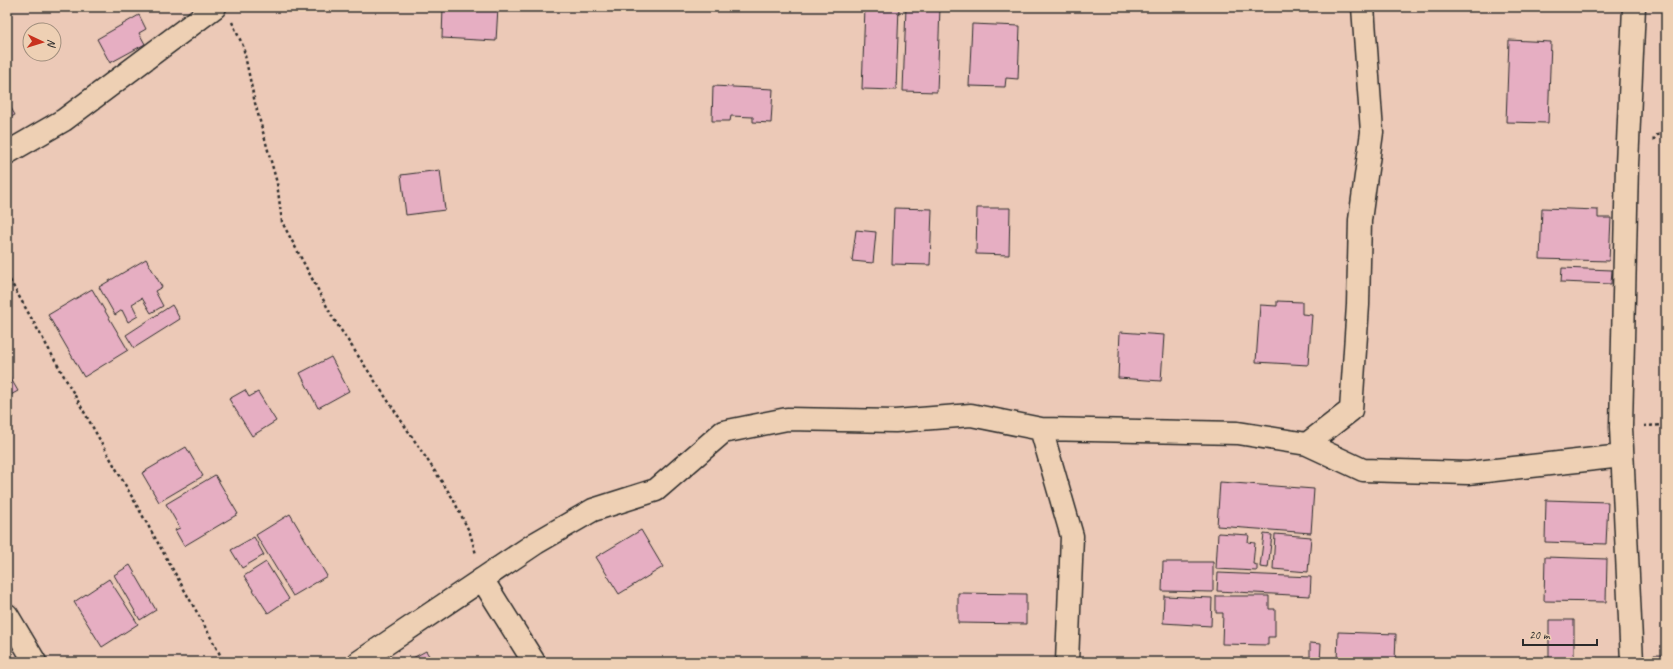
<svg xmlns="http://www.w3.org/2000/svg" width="1673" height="669" viewBox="0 0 1673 669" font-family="Caveat,sans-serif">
<rect width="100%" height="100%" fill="#ecc9b7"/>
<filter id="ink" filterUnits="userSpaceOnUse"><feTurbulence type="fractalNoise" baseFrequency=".025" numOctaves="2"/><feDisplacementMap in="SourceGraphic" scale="8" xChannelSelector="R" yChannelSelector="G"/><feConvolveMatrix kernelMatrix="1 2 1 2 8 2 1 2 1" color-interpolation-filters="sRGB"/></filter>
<g filter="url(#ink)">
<path fill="#e6aec2" stroke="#2b2b2b" d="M 443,7 L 498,7 L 496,41 L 442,38 Z
M 865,7 L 899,7 L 896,90 L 862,89 Z
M 906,7 L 940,7 L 937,92 L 903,91 Z
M 139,15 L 146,29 L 139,33 L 145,44 L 110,63 L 97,39 Z
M 972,24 L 1020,26 L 1018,79 L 1006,78 L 1005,87 L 969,86 Z
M 1509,40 L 1551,42 L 1548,123 L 1506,122 Z
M 713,86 L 773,89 L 771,123 L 753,122 L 753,117 L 731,116 L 730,121 L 712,121 Z
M 7,101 L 15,115 L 7,119 Z
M 440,170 L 445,210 L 406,215 L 401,175 Z
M 894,208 L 932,209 L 930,265 L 892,264 Z
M 977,208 L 1010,208 L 1009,255 L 976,254 Z
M 1542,208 L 1598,210 L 1598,218 L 1611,218 L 1609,261 L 1540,259 Z
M 856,230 L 876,232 L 873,263 L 852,261 Z
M 146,259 L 162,287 L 155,291 L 163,306 L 151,313 L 142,298 L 132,304 L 138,316 L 128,322 L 122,310 L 115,315 L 99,287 Z
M 1562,268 L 1612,270 L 1611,284 L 1561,282 Z
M 92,289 L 128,350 L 84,377 L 48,315 Z
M 1277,301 L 1302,302 L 1302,314 L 1312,315 L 1308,365 L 1256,362 L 1260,305 L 1277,306 Z
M 172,305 L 180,319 L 134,348 L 126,335 Z
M 1120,332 L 1164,335 L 1161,381 L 1118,378 Z
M 331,357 L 349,391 L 318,408 L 300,373 Z
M 7,372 L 18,391 L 7,397 Z
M 245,390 L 249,397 L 258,392 L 276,421 L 252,436 L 229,399 Z
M 7,407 L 13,417 L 7,420 Z
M 186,447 L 203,476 L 159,502 L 142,473 Z
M 215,475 L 238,514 L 184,546 L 175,530 L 180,528 L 166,504 Z
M 1220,482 L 1314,489 L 1311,533 L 1217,526 Z
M 1546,500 L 1608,502 L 1606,544 L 1545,542 Z
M 290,514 L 327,576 L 293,596 L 256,535 Z
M 641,530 L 663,567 L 619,594 L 596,557 Z
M 1218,533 L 1249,535 L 1248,542 L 1255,543 L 1253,564 L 1257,565 L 1257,571 L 1216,569 Z
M 1264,534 L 1272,535 L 1268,568 L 1260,567 Z
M 1275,534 L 1311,537 L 1308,572 L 1273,569 Z
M 254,537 L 264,555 L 242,568 L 231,550 Z
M 1545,557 L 1607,559 L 1606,602 L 1544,601 Z
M 266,562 L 289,599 L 268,613 L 244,576 Z
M 1163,562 L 1213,562 L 1213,592 L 1162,591 Z
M 130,565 L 156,610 L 140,620 L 114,575 Z
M 1218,573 L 1311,577 L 1310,596 L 1217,591 Z
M 109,579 L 138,624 L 102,647 L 74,602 Z
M 958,593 L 1026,594 L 1026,624 L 958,623 Z
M 1164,596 L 1212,598 L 1211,626 L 1163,623 Z
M 1216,596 L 1269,596 L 1269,609 L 1275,609 L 1275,637 L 1268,637 L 1268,645 L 1222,644 L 1223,613 L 1216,613 Z
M 1549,620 L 1574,620 L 1574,662 L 1549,662 Z
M 1338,632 L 1396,634 L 1395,662 L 1337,662 Z
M 1310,643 L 1321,644 L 1320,662 L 1310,662 Z
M 426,651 L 433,662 L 408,662 L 407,661 Z
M 1654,655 L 1666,655 L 1666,662 L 1654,662 Z"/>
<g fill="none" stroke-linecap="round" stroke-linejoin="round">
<g stroke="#2b2b2b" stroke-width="25">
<path id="minor" d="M 7,153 L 64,120 L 215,7
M 1041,429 L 1072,536 L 1067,662
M 1307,444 L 1351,410 L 1358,305 L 1360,220 L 1372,132 L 1363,7
M 482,579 L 534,662
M 7,615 L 35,662
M 359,662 L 536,543 L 593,510 L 656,490 L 723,432 L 787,419 L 895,421 L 971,415 L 1041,429 L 1238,433 L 1307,444 L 1363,470 L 1468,473 L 1622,456
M 1632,662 L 1621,427 L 1627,165 L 1634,7"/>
</g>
<path stroke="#2b2b2b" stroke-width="2.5" stroke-dasharray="3 3" stroke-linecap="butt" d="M 232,22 L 243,46 L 255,103 L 277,183 L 282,222 L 333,318 L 452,497 L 470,533 L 476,554
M 1653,140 L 1657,135 L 1666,134
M 7,275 L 203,623 L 224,662
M 1644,426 L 1666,425"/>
<use href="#minor" stroke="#eed0b4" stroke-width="22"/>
</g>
</g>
<rect width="1673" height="669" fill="none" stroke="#eed0b4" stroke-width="24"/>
<rect x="12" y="12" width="1649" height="645" fill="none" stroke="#2b2b2b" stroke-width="1.5" filter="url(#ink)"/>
<g transform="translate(42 42) rotate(94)"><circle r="19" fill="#eed0b4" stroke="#a08e7d"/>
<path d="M0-3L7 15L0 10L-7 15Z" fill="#c8321e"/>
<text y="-6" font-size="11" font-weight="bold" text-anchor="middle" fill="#2b2b2b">N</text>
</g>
<path d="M1523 639v6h74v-6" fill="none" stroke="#2b2b2b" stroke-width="2"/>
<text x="1529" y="639" font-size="12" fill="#2b2b2b" stroke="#eed0b4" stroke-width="3" paint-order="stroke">20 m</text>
</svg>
